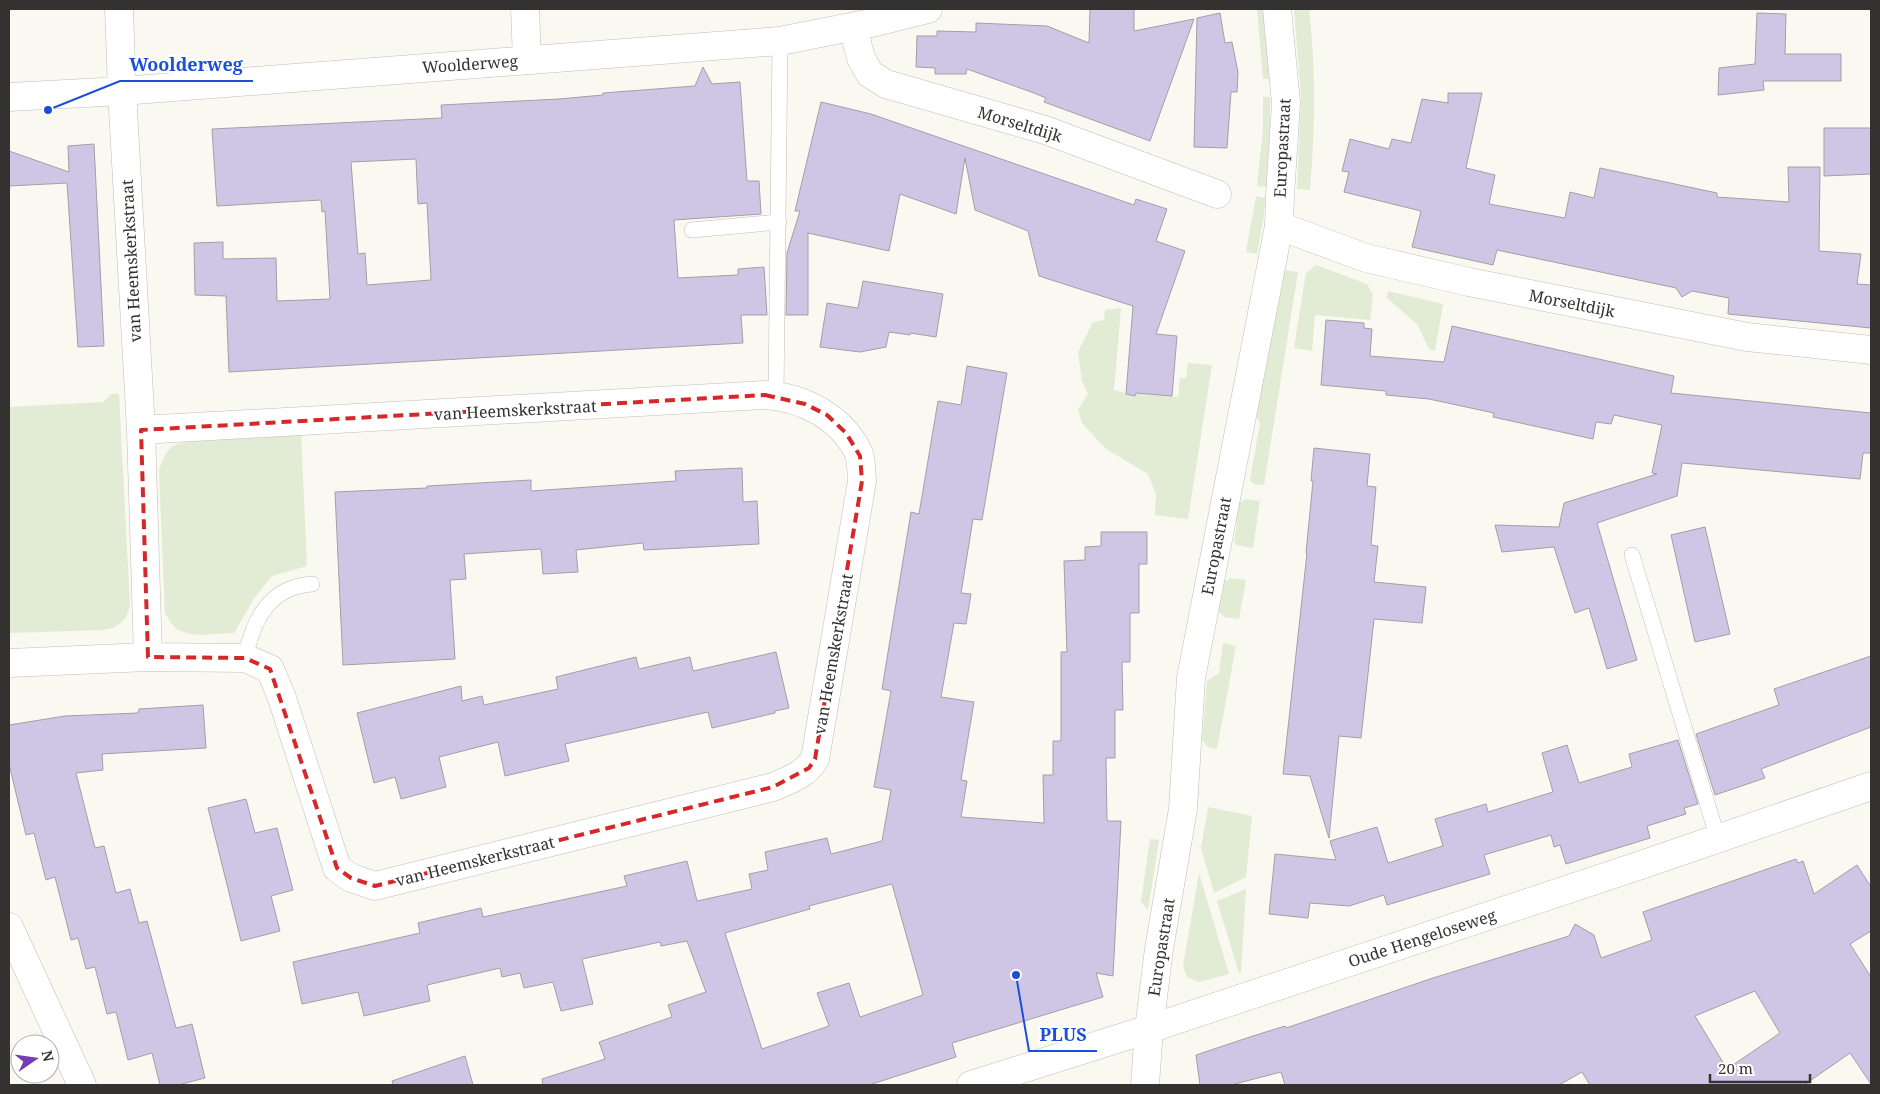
<svg xmlns="http://www.w3.org/2000/svg" width="1880" height="1094" viewBox="0 0 1880 1094" font-family="'Noto Serif',serif">
<rect width="100%" height="100%" fill="#f9f8f1"/>
<path fill="#e2ebd4" d="M 1257,9 L 1263,9 L 1269,79 L 1263,79 Z
M 1294,9 L 1309,9 C 1316,69 1315,129 1310,190 L 1297,189 L 1301,95 Z
M 1263,97 L 1270,97 L 1270,127 L 1266,187 L 1257,186 L 1263,129 Z
M 1256,196 L 1265,198 L 1264,215 L 1257,254 L 1246,252 Z
M 1316,265 L 1367,284 L 1373,295 L 1370,320 L 1315,315 L 1312,351 L 1294,348 L 1306,273 Z
M 1284,270 L 1298,272 L 1264,485 L 1253,484 L 1250,480 L 1260,423 L 1254,413 Z
M 1388,291 L 1443,304 L 1435,351 L 1429,349 L 1417,324 L 1387,298 Z
M 1121,308 L 1114,390 L 1126,393 L 1178,397 L 1180,378 L 1186,378 L 1188,363 L 1212,365 L 1188,519 L 1155,515 L 1156,494 L 1148,474 L 1105,448 L 1082,423 L 1078,409 L 1088,394 L 1082,381 L 1078,352 L 1093,322 L 1104,320 L 1105,310 Z
M 111,394 L 119,394 L 130,606 L 126,617 L 120,624 L 113,628 L 102,630 L 9,633 L 9,407 L 103,402 Z
M 301,433 L 307,566 L 272,576 L 255,597 L 234,633 C 218,633 196,638 181,631 C 173,628 169,620 165,613 L 159,471 C 161,463 165,452 172,447 C 186,436 278,435 301,433 Z
M 1246,499 L 1260,501 L 1253,548 L 1236,545 L 1234,542 L 1237,523 L 1232,522 L 1236,504 Z
M 1231,578 L 1246,580 L 1239,619 L 1224,617 L 1218,610 L 1223,582 Z
M 1223,643 L 1236,646 L 1217,749 L 1208,747 L 1202,740 L 1207,681 L 1219,673 Z
M 1208,807 L 1252,816 L 1246,877 L 1214,893 L 1201,848 Z
M 1150,839 L 1159,840 L 1148,910 L 1141,901 Z
M 1199,873 L 1229,974 L 1199,982 L 1187,977 L 1183,966 Z
M 1246,889 L 1241,972 L 1239,973 L 1217,901 Z"/>
<path fill="#cfc6e6" stroke="#a1a0a6" fill-rule="evenodd" d="M 1090,9 L 1134,9 L 1134,31 L 1194,19 L 1150,141 L 1044,102 L 1046,98 L 1034,93 L 967,69 L 966,74 L 935,74 L 935,68 L 916,67 L 917,36 L 937,36 L 937,31 L 976,32 L 976,23 L 1047,26 L 1089,43 Z
M 1220,13 L 1225,43 L 1232,42 L 1238,72 L 1237,92 L 1231,92 L 1227,148 L 1194,147 L 1197,18 Z
M 1757,13 L 1786,14 L 1785,54 L 1841,54 L 1841,81 L 1763,81 L 1764,90 L 1718,95 L 1719,68 L 1755,64 Z
M 703,67 L 712,84 L 740,82 L 747,181 L 759,181 L 761,214 L 674,220 L 678,278 L 738,275 L 738,269 L 764,267 L 767,315 L 741,315 L 743,343 L 229,372 L 226,296 L 195,295 L 194,243 L 223,242 L 223,259 L 276,258 L 277,301 L 330,299 L 325,211 L 322,212 L 321,200 L 217,206 L 212,129 L 442,118 L 441,105 L 559,99 L 603,95 L 603,93 L 695,86 ZM 416,159 L 418,204 L 427,203 L 431,280 L 367,285 L 365,253 L 358,254 L 351,162 Z
M 1448,93 L 1482,93 L 1466,168 L 1495,175 L 1489,204 L 1565,218 L 1570,192 L 1594,198 L 1600,168 L 1717,193 L 1717,197 L 1789,202 L 1788,167 L 1820,167 L 1819,251 L 1861,254 L 1857,284 L 1871,285 L 1871,328 L 1728,314 L 1729,298 L 1692,291 L 1682,297 L 1676,288 L 1497,250 L 1493,265 L 1412,247 L 1421,211 L 1344,192 L 1349,172 L 1342,171 L 1350,139 L 1389,149 L 1392,139 L 1411,143 L 1422,99 L 1448,103 Z
M 821,102 L 871,114 L 1134,205 L 1136,199 L 1167,209 L 1156,241 L 1185,251 L 1156,334 L 1177,336 L 1172,396 L 1136,393 L 1135,396 L 1126,394 L 1133,306 L 1039,276 L 1028,231 L 975,210 L 965,158 L 956,214 L 900,194 L 889,251 L 808,233 L 808,315 L 786,315 L 787,253 L 800,211 L 795,211 Z
M 1824,128 L 1871,128 L 1871,174 L 1824,176 Z
M 94,144 L 104,346 L 78,347 L 67,183 L 9,186 L 9,151 L 69,172 L 68,146 Z
M 863,281 L 943,294 L 936,337 L 910,333 L 910,335 L 889,332 L 886,347 L 860,352 L 820,347 L 827,303 L 858,308 Z
M 1326,320 L 1364,323 L 1364,328 L 1372,329 L 1370,356 L 1444,362 L 1452,326 L 1674,376 L 1671,393 L 1871,413 L 1871,453 L 1863,453 L 1860,479 L 1682,463 L 1677,496 L 1597,523 L 1637,660 L 1607,669 L 1589,608 L 1575,613 L 1554,547 L 1502,552 L 1495,525 L 1559,527 L 1564,503 L 1657,474 L 1652,473 L 1662,425 L 1614,415 L 1611,424 L 1596,422 L 1593,439 L 1493,417 L 1494,413 L 1429,399 L 1386,395 L 1386,391 L 1321,385 Z
M 967,366 L 1007,373 L 982,520 L 973,519 L 961,593 L 971,594 L 966,624 L 954,623 L 941,697 L 974,702 L 961,780 L 967,781 L 961,817 L 1044,823 L 1043,775 L 1053,775 L 1053,741 L 1061,741 L 1061,652 L 1067,652 L 1064,561 L 1085,560 L 1085,547 L 1101,546 L 1101,532 L 1147,532 L 1147,564 L 1139,564 L 1139,613 L 1130,613 L 1130,662 L 1122,662 L 1123,710 L 1115,710 L 1115,758 L 1106,758 L 1107,821 L 1121,821 L 1113,976 L 1096,973 L 1103,997 L 952,1043 L 956,1057 L 869,1085 L 543,1085 L 542,1079 L 605,1059 L 599,1042 L 672,1017 L 668,1005 L 706,992 L 687,941 L 661,946 L 660,942 L 582,959 L 593,1004 L 561,1011 L 553,982 L 524,988 L 520,973 L 502,977 L 500,968 L 427,985 L 430,1001 L 364,1016 L 358,992 L 302,1004 L 293,962 L 420,933 L 418,923 L 481,908 L 483,917 L 627,886 L 624,876 L 687,861 L 697,901 L 752,889 L 749,874 L 768,870 L 765,852 L 827,838 L 831,854 L 882,841 L 891,790 L 874,787 L 891,691 L 882,689 L 911,512 L 919,514 L 938,401 L 961,405 ZM 892,884 L 923,995 L 860,1017 L 849,983 L 817,993 L 829,1026 L 762,1049 L 725,933 L 810,909 L 809,906 Z
M 1314,448 L 1370,454 L 1367,486 L 1376,487 L 1371,545 L 1378,546 L 1374,582 L 1426,587 L 1422,623 L 1374,619 L 1361,738 L 1339,736 L 1329,838 L 1310,776 L 1283,774 L 1307,553 L 1306,553 L 1313,481 L 1311,481 Z
M 742,468 L 743,502 L 757,501 L 759,544 L 644,550 L 643,543 L 576,550 L 578,572 L 543,574 L 541,549 L 464,554 L 466,579 L 450,580 L 455,659 L 343,665 L 335,492 L 427,488 L 427,486 L 531,480 L 531,491 L 676,481 L 675,471 Z
M 1705,527 L 1730,634 L 1695,642 L 1671,535 Z
M 776,652 L 789,708 L 775,711 L 775,713 L 712,728 L 708,712 L 565,744 L 569,761 L 505,776 L 498,742 L 439,757 L 446,787 L 401,799 L 395,777 L 374,783 L 357,713 L 461,686 L 462,701 L 482,696 L 484,705 L 558,689 L 556,677 L 636,657 L 639,669 L 690,657 L 693,671 Z
M 1871,656 L 1871,727 L 1761,769 L 1765,778 L 1715,795 L 1696,734 L 1779,705 L 1774,689 Z
M 203,705 L 206,748 L 102,754 L 103,770 L 76,773 L 95,848 L 104,846 L 116,893 L 130,889 L 139,923 L 147,921 L 176,1028 L 192,1024 L 205,1078 L 178,1085 L 160,1085 L 152,1053 L 128,1060 L 116,1012 L 107,1014 L 95,967 L 86,969 L 78,938 L 71,940 L 55,877 L 46,880 L 34,833 L 26,835 L 9,764 L 9,725 L 65,716 L 138,713 L 139,709 Z
M 1678,740 L 1698,804 L 1684,808 L 1686,814 L 1647,826 L 1650,838 L 1566,864 L 1560,845 L 1554,847 L 1551,835 L 1484,855 L 1490,874 L 1387,905 L 1384,895 L 1349,906 L 1310,903 L 1308,918 L 1269,914 L 1275,854 L 1336,860 L 1330,841 L 1377,827 L 1388,863 L 1443,846 L 1435,819 L 1486,804 L 1488,812 L 1553,792 L 1542,753 L 1567,745 L 1579,783 L 1632,767 L 1629,754 Z
M 246,799 L 255,833 L 277,828 L 293,890 L 271,896 L 280,931 L 241,941 L 208,808 Z
M 1796,859 L 1798,863 L 1803,861 L 1814,894 L 1857,865 L 1871,887 L 1871,931 L 1850,944 L 1871,977 L 1871,1084 L 1850,1053 L 1804,1085 L 1590,1085 L 1582,1072 L 1559,1085 L 1285,1085 L 1281,1072 L 1231,1085 L 1200,1085 L 1196,1055 L 1253,1036 L 1285,1026 L 1286,1028 L 1433,978 L 1569,936 L 1575,924 L 1594,935 L 1601,958 L 1652,940 L 1643,912 ZM 1755,991 L 1780,1033 L 1727,1069 L 1695,1016 Z
M 465,1056 L 473,1085 L 393,1085 L 392,1081 Z"/>
<g fill="none" stroke-linecap="round" stroke-linejoin="round">
<g stroke="#bfbeb7" stroke-width="16">
<path id="lane" d="M 692,230 L 779,222
M 776,396 L 780,41
M 1632,555 L 1718,839
M 245,658 C 253,620 269,587 312,584"/>
</g>
<g stroke="#bfbeb7" stroke-width="29">
<path id="street" d="M 119,9 L 122,91 L 141,430 L 148,657
M 525,9 L 527,60
M 853,27 L 861,58 L 870,74 L 886,84 L 1045,130 L 1217,194
M 9,97 L 122,91 L 780,41 L 876,22 L 928,9
M 1279,226 L 1366,258 L 1469,282 L 1747,337 L 1871,350
M 9,663 L 148,657 L 245,658 L 270,669 L 282,698 L 337,868 L 351,878 L 375,886 L 773,787 C 789,780 805,775 815,759 L 862,481 C 861,473 862,462 859,454 C 843,418 803,397 765,395 L 141,430
M 9,927 L 82,1085
M 971,1085 L 1149,1029 L 1644,864 L 1871,786"/>
</g>
<g stroke="#bfbeb7" stroke-width="29">
<path id="secondary" d="M 1145,1085 L 1149,1029 L 1159,949 L 1183,809 L 1191,678 L 1279,226 L 1280,196 L 1286,103 L 1277,9"/>
</g>
<use href="#lane" stroke="#fff" stroke-width="15"/>
<use href="#street" stroke="#fff" stroke-width="28"/>
<use href="#secondary" stroke="#fff" stroke-width="28"/>
</g>
<path fill="none" stroke="#d62828" stroke-width="4" stroke-dasharray="10 6" stroke-linejoin="round" d="M 765,395 L 805,404 L 827,415 L 846,433 L 860,456 L 862,481 L 815,759 L 809,768 L 773,787 L 375,886 L 351,878 L 337,868 L 270,669 L 245,658 L 148,657 L 141,430 Z"/>
<g text-anchor="middle" stroke-width="4.5" stroke-linejoin="round" paint-order="stroke">
<g font-size="16" fill="#333230" stroke="#fff">
<text transform="translate(470 64) rotate(-4)" y="6">Woolderweg</text>
<text transform="translate(1020 124) rotate(17)" y="6">Morseltdijk</text>
<text transform="translate(1282 148) rotate(-87)" y="6">Europastraat</text>
<text transform="translate(131 261) rotate(-93)" y="6">van Heemskerkstraat</text>
<text transform="translate(1572 303) rotate(11)" y="6">Morseltdijk</text>
<text transform="translate(515 410) rotate(-3)" y="6">van Heemskerkstraat</text>
<text transform="translate(1216 546) rotate(-79)" y="6">Europastraat</text>
<text transform="translate(833 654) rotate(-80)" y="6">van Heemskerkstraat</text>
<text transform="translate(475 861) rotate(-14)" y="6">van Heemskerkstraat</text>
<text transform="translate(1422 938) rotate(-18)" y="6">Oude Hengeloseweg</text>
<text transform="translate(1161 947) rotate(-81)" y="6">Europastraat</text>
</g>
</g>
<path fill="none" stroke="#1d4ed8" stroke-width="2" d="M48 110L120 81H253M1016 975L1029 1051H1097"/>
<g fill="#1d4ed8" stroke="#fff" stroke-width="2">
<circle cx="48" cy="110" r="5"/>
<circle cx="1016" cy="975" r="5"/>
</g>
<g font-size="18" text-anchor="middle" font-weight="bold" fill="#1d4ed8" stroke="#fff" stroke-width="4.5" stroke-linejoin="round" paint-order="stroke">
<text x="186" y="71">Woolderweg</text>
<text x="1063" y="1041">PLUS</text>
</g>
<rect width="1880" height="1094" fill="none" stroke="#333230" stroke-width="20"/>
<g transform="translate(35 1059) rotate(77)"><circle r="24" fill="#ffffff" stroke="#adadac"/>
<path d="M0-4L9 19L0 12L-9 19Z" fill="#773cb2"/>
<text y="-8" font-size="14" font-weight="bold" text-anchor="middle" fill="#333230">N</text>
</g>
<path d="M1710 1074v8h100v-8" fill="none" stroke="#333230" stroke-width="2.5"/>
<text x="1718" y="1074" font-size="15" fill="#333230" stroke="#ffffff" stroke-width="4" paint-order="stroke">20 m</text>
</svg>
